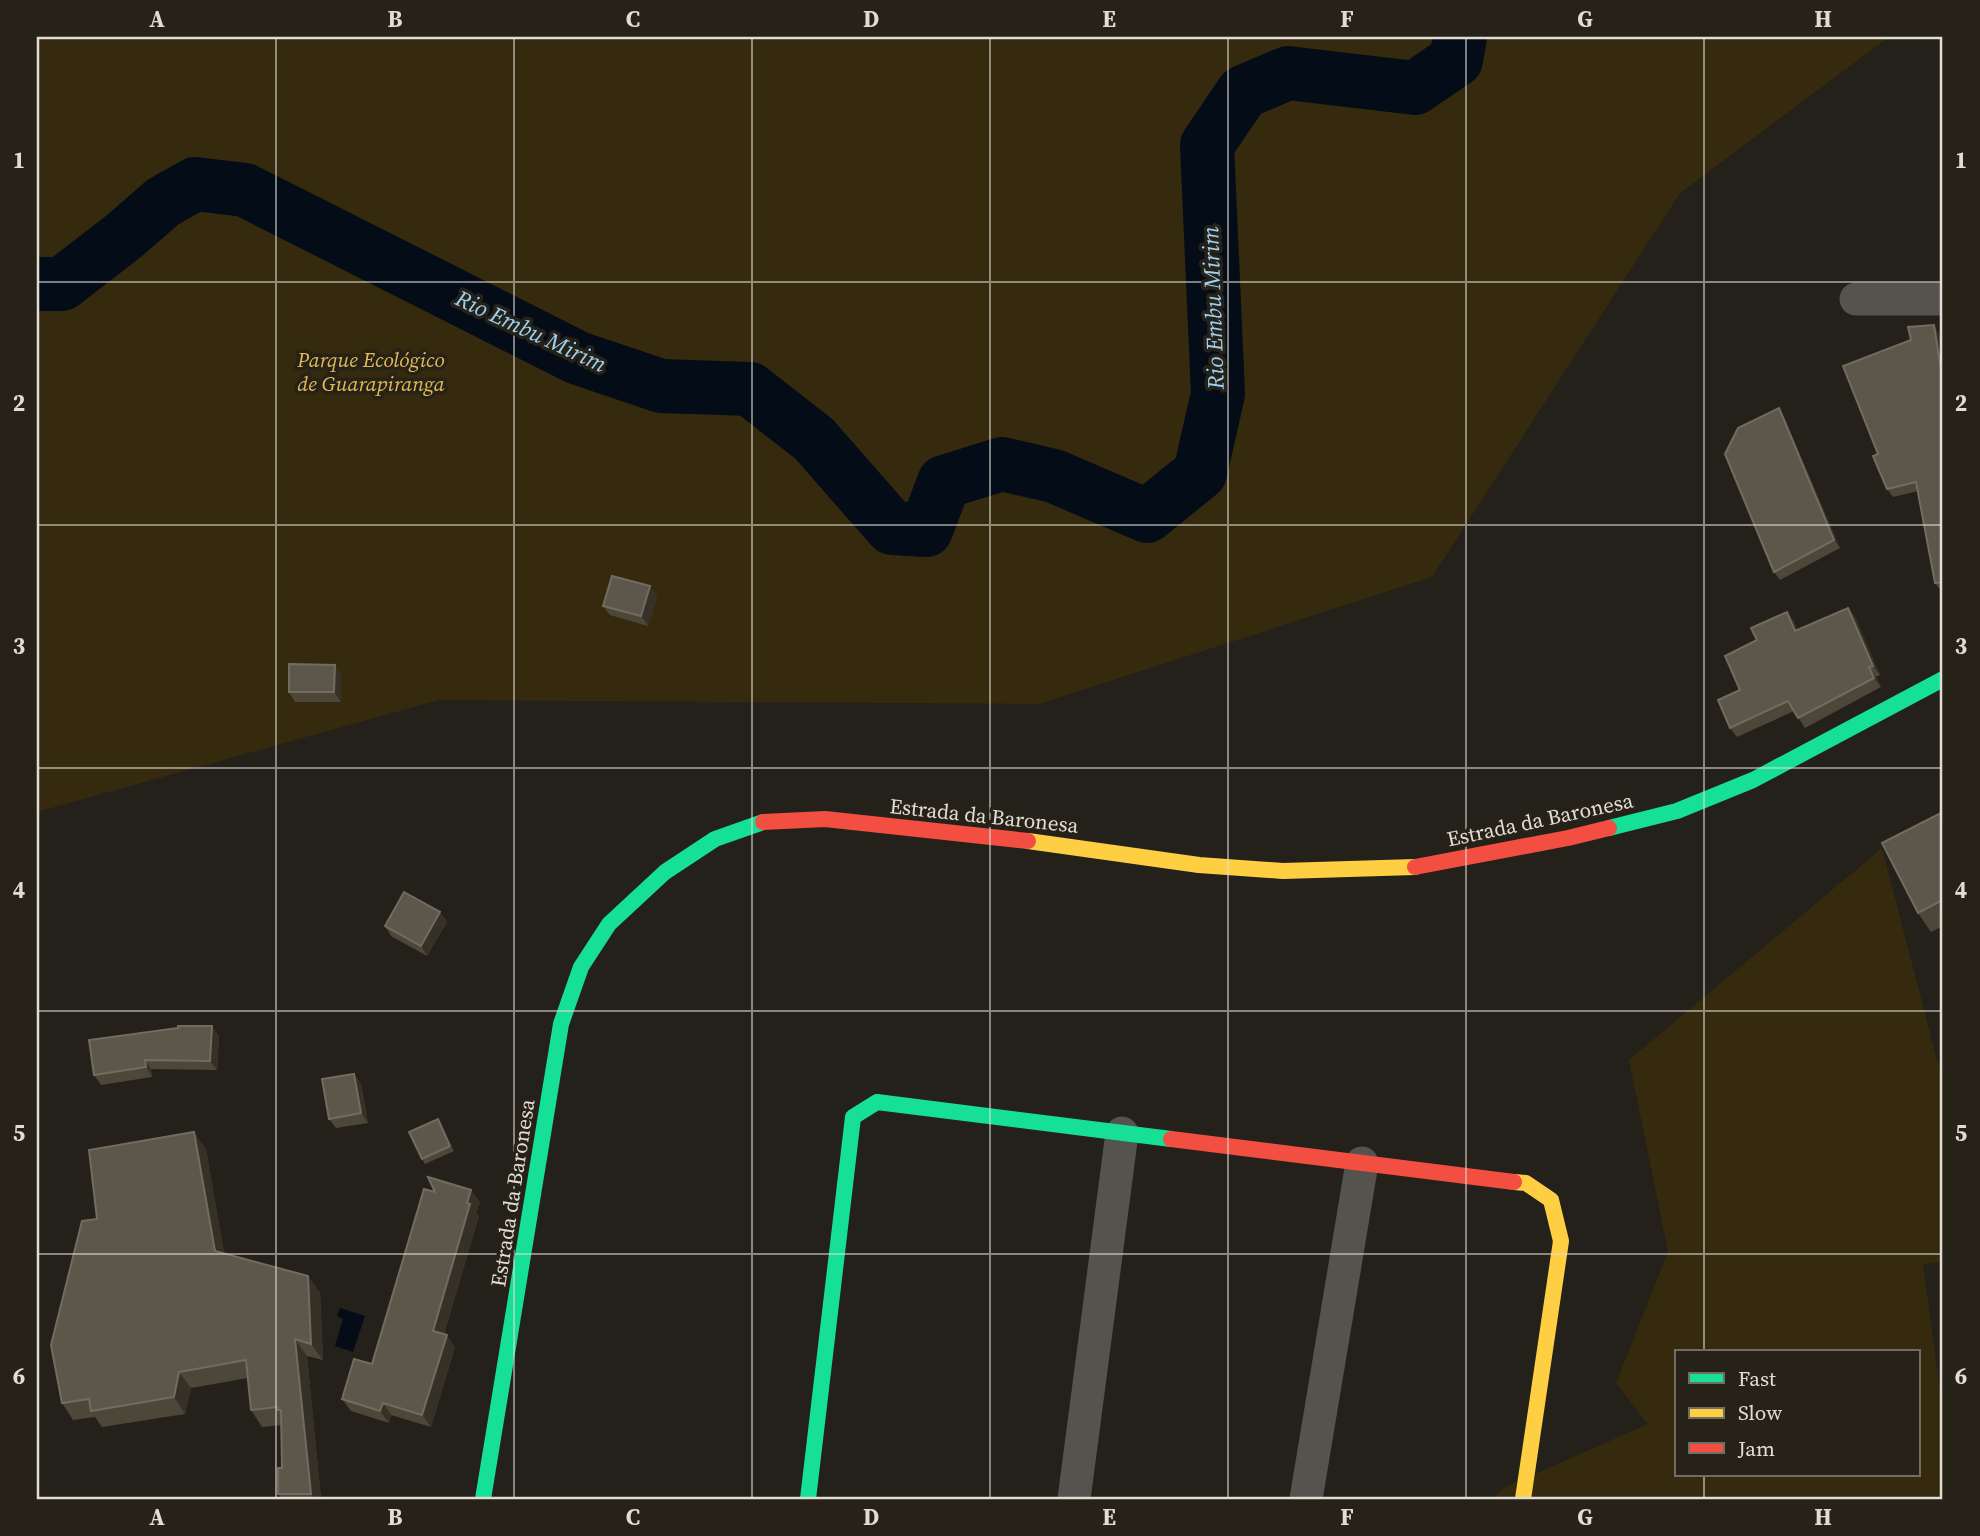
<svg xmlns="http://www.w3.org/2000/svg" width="1980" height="1536" viewBox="0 0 1980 1536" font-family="'Source Serif 4',serif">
<rect width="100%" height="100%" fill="#24211a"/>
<path fill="#352a0e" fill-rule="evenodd" d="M 37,37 L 1889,37 L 1680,193 L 1432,577 L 1039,704 L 439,700 L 37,812 Z
M 1882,848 L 1943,1083 L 1943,1262 L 1923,1264 L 1943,1414 L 1943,1499 L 1493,1499 L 1503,1488 L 1648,1424 L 1616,1383 L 1668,1252 L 1629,1060 ZM 1677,1352 L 1919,1352 L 1919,1475 L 1677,1475 Z"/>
<path fill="#030c17" d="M 340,1308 L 365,1316 L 353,1352 L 335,1346 L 343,1319 L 337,1316 Z"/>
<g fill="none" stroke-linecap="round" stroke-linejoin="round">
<path stroke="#030c17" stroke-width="54" d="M 37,284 L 62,284 L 124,236 L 163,202 L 195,184 L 245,190 L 578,358 L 661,386 L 750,389 L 814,439 L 892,528 L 926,530 L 944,482 L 1002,464 L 1054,476 L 1147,516 L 1200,473 L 1218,394 L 1207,145 L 1243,92 L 1288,73 L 1415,88 L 1456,60 L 1460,37"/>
<path stroke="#55534e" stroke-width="33" d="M 1856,299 L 1943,299
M 1074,1499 L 1122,1133
M 1306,1499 L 1362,1163"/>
<path stroke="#16e098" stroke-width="16" d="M 1609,828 L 1677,811 L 1753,780 L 1943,679
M 483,1499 L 561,1024 L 581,967 L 609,924 L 665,872 L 715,839 L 763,822
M 808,1499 L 853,1117 L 877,1102 L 1171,1139"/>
<path stroke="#ffcf43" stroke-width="16" d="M 1028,841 L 1199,865 L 1283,871 L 1415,867
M 1514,1182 L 1526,1183 L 1551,1200 L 1561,1241 L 1523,1499"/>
<path stroke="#f24e42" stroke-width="16" d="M 763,822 L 825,819 L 1028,841
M 1415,867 L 1568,838 L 1609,828
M 1171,1139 L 1514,1182"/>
</g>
<path fill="#4d473a" d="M 1934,325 L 1939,334 L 1943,356 L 1943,591 L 1941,591 L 1935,583 L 1918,491 L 1893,497 L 1887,489 L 1878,454 L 1911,340 Z
M 1784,417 L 1840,548 L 1780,580 L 1774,572 Z
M 657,596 L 648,626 L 610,615 L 603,606 Z
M 1848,608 L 1855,617 L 1880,675 L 1876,677 L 1881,687 L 1805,728 L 1794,711 L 1737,737 L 1730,728 L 1740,690 L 1794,621 L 1797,630 Z
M 341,675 L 341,702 L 295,702 L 289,692 Z
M 1943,812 L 1943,926 L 1931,932 L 1918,913 Z
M 440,912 L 447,922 L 427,956 L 391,936 L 385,926 Z
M 219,1036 L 217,1070 L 151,1069 L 152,1077 L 101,1085 L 94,1075 Z
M 354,1074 L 361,1084 L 368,1123 L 336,1128 L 329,1119 Z
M 438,1119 L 454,1151 L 425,1164 L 422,1159 Z
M 206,1149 L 224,1254 L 308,1276 L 320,1293 L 323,1360 L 307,1356 L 321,1499 L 282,1499 L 278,1494 L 282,1468 L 282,1425 L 262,1427 L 251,1410 L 248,1378 L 191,1388 L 185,1414 L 102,1427 L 95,1417 L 73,1420 L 62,1403 L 97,1219 Z
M 435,1192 L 480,1202 L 476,1213 L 479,1216 L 444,1334 L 455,1347 L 431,1427 L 391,1415 L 389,1423 L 351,1411 L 342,1399 L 372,1364 Z"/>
<path fill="#363126" d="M 1934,325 L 1939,334 L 1943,356 L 1943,382 Z
M 1779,408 L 1784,417 L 1840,548 L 1834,540 Z
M 650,586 L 657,596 L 648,626 L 641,616 Z
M 1848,608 L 1855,617 L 1880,675 L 1873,666 Z
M 1787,612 L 1794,621 L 1801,640 L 1795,631 Z
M 335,665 L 341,675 L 341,702 L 334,692 Z
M 1869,667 L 1876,677 L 1881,687 L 1874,678 Z
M 440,912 L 447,922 L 427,956 L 421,946 Z
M 212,1026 L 219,1036 L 217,1070 L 210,1061 Z
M 145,1060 L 151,1069 L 152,1077 L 146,1067 Z
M 354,1074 L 361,1084 L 368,1123 L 361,1113 Z
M 438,1119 L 441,1124 L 454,1151 L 450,1146 Z
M 194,1132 L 206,1149 L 227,1268 L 215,1251 Z
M 471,1190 L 480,1202 L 476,1213 L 479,1216 L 441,1343 L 433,1331 Z
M 308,1276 L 320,1293 L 323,1360 L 311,1344 Z
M 447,1335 L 455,1347 L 431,1427 L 422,1415 Z
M 295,1339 L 307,1356 L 321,1499 L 314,1499 L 311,1494 Z
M 179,1372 L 191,1388 L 185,1414 L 174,1397 Z
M 383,1403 L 391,1415 L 389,1423 L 380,1411 Z"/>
<path fill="#5d574b" stroke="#726c60" stroke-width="2" d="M 1934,325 L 1943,382 L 1943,582 L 1935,583 L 1916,482 L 1887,489 L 1873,456 L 1878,454 L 1843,366 L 1911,340 L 1908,327 Z
M 1779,408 L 1834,540 L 1774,572 L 1725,454 L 1738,428 Z
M 612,576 L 650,586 L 641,616 L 603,606 Z
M 1848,608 L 1873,666 L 1869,667 L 1874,678 L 1798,718 L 1788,701 L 1730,728 L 1718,700 L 1740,690 L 1725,656 L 1757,640 L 1751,628 L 1787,612 L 1795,631 Z
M 289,664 L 335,665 L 334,692 L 289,692 Z
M 1943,812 L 1943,900 L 1918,913 L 1882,843 Z
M 404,892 L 440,912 L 421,946 L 385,926 Z
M 178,1026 L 212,1026 L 210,1061 L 145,1060 L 146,1067 L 94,1075 L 89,1040 L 178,1028 Z
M 354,1074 L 361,1113 L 329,1119 L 322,1079 Z
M 438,1119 L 450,1146 L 422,1159 L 409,1132 Z
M 194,1132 L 215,1251 L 308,1276 L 311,1344 L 295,1339 L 311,1494 L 278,1494 L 278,1468 L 282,1468 L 281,1410 L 278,1410 L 277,1407 L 251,1410 L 246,1360 L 179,1372 L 174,1397 L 91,1411 L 89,1399 L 62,1403 L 51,1345 L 82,1221 L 97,1219 L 89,1150 Z
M 428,1177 L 471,1190 L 467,1203 L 470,1204 L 433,1331 L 447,1335 L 422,1415 L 383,1403 L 380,1411 L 342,1399 L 354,1359 L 372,1364 L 424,1189 L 435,1192 Z"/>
<path fill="none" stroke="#e1ddd6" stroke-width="2" stroke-opacity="0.55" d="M 276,37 L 276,1499M 514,37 L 514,1499M 752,37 L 752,1499M 990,37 L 990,1499M 1228,37 L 1228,1499M 1466,37 L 1466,1499M 1704,37 L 1704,1352M 37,282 L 1943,282M 37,525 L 1943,525M 37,768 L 1943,768M 37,1011 L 1943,1011M 37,1254 L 1943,1254M 1704,1475 L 1704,1499"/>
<g text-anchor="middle" stroke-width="7" stroke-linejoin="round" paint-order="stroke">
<g font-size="21" font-style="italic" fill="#e2b955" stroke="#272217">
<text x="371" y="367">Parque Ecológico<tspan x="371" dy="24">de Guarapiranga</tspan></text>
</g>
<g font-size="21" fill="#e1ddd6" stroke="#272217">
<text transform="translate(984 816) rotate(6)" y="7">Estrada da Baronesa</text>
<text transform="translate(1540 820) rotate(-12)" y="7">Estrada da Baronesa</text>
<text transform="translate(513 1193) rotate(-81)" y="7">Estrada da Baronesa</text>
</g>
<g font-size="23" font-style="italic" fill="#9dd1f7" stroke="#272217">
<text transform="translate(1213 308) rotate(-92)" y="8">Rio Embu Mirim</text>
<text transform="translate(531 331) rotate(25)" y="8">Rio Embu Mirim</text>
</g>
</g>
<rect width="1980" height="1536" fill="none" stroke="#272217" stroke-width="77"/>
<rect x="1675" y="1350" width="245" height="126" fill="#272217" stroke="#716d63" stroke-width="2"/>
<rect x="1689" y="1373" width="35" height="10" fill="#16e098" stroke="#716d63" stroke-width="2"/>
<text x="1738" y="1386" font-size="21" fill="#e1ddd6">Fast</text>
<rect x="1689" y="1408" width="35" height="10" fill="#ffcf43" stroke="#716d63" stroke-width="2"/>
<text x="1738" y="1420" font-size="21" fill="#e1ddd6">Slow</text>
<rect x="1689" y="1443" width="35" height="10" fill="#f24e42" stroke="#716d63" stroke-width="2"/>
<text x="1738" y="1456" font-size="21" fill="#e1ddd6">Jam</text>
<rect x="38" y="38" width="1903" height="1460" fill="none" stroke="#e1ddd6" stroke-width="2.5"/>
<g font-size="23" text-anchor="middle" font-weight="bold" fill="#e1ddd6">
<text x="157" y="27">A</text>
<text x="395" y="27">B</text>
<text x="633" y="27">C</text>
<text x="871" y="27">D</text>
<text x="1109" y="27">E</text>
<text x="1347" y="27">F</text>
<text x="1585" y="27">G</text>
<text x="1823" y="27">H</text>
<text x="19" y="168">1</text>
<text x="1961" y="168">1</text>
<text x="19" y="411">2</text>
<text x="1961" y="411">2</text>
<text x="19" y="654">3</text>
<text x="1961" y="654">3</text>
<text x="19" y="898">4</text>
<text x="1961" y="898">4</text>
<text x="19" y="1141">5</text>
<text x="1961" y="1141">5</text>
<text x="19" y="1384">6</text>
<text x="1961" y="1384">6</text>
<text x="157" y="1525">A</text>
<text x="395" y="1525">B</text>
<text x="633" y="1525">C</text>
<text x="871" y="1525">D</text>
<text x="1109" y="1525">E</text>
<text x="1347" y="1525">F</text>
<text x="1585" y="1525">G</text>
<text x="1823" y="1525">H</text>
</g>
</svg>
